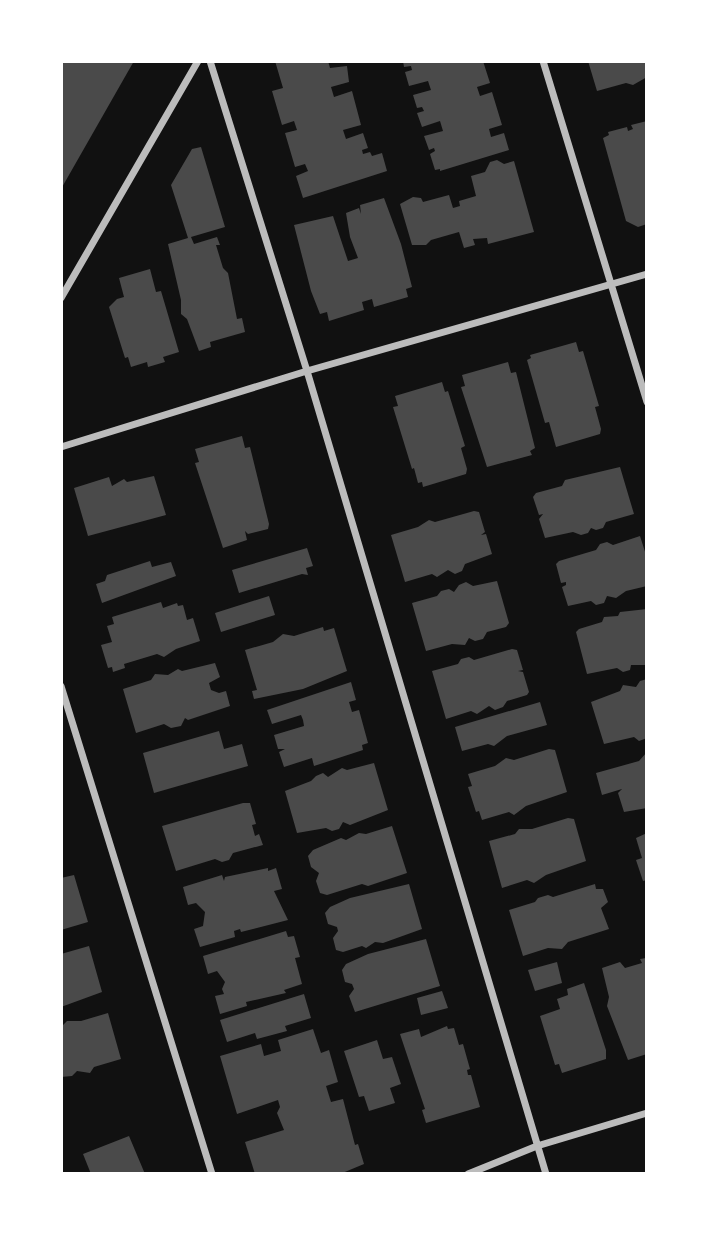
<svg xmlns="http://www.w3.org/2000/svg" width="708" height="1235" viewBox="0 0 708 1235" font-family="Barlow,sans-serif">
<rect width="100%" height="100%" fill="#111"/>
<path fill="#4a4a4a" d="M 61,61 L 134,61 L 61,189 Z
M 275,61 L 328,61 L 330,68 L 347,66 L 349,82 L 331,87 L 334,97 L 352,91 L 361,125 L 343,130 L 346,139 L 363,133 L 368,148 L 362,150 L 363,154 L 370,152 L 372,156 L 382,153 L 387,171 L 303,198 L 296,176 L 308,171 L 305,164 L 295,167 L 285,133 L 297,130 L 294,121 L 282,125 L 272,91 L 283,88 Z
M 403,61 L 483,61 L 490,83 L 477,87 L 480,96 L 492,92 L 502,125 L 489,129 L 491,137 L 504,133 L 509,150 L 440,171 L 440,169 L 435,170 L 430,154 L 435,151 L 434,148 L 429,150 L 424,136 L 443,131 L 440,121 L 422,127 L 417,113 L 424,111 L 422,107 L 417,108 L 413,95 L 431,90 L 428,81 L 409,86 L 405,72 L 412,70 L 411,66 L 404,67 Z
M 588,61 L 647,61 L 647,77 L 633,85 L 626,83 L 597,91 Z
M 647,121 L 647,224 L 638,227 L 626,221 L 603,138 L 609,135 L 608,132 L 627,127 L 628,131 L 633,129 L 631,125 Z
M 201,147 L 225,227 L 191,237 L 194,244 L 217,237 L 220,245 L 216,245 L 223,268 L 228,273 L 237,319 L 242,318 L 245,332 L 210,342 L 211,347 L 199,351 L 187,319 L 181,314 L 181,300 L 168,244 L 188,238 L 171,185 L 192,149 Z
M 497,160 L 504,164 L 514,161 L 534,232 L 488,244 L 487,238 L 473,239 L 475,245 L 464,248 L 459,232 L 431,240 L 426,245 L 412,245 L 400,204 L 413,197 L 421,198 L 423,202 L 449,195 L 453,208 L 460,206 L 459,201 L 476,196 L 471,176 L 485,172 L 490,162 Z
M 384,198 L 401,244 L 412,287 L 406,289 L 408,297 L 374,307 L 372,299 L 362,302 L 364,310 L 329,321 L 327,312 L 320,314 L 311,291 L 294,225 L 333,216 L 348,261 L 358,258 L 350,237 L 346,213 L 359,208 L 361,214 L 360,205 Z
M 150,269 L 156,292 L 161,291 L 179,352 L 163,357 L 165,362 L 148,367 L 147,362 L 131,367 L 128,357 L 125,358 L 109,307 L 117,299 L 124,297 L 119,278 Z
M 576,342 L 579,352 L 583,351 L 599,406 L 595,407 L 601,429 L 600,434 L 556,447 L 549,422 L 545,423 L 527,360 L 531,358 L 530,355 Z
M 508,362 L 511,373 L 516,372 L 535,448 L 530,451 L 532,455 L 487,467 L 461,387 L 465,386 L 462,375 Z
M 442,382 L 445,392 L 448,391 L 465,446 L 461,448 L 467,469 L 466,474 L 423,487 L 422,482 L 418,483 L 414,468 L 412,469 L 393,407 L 398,406 L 395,396 Z
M 242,436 L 245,448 L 250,447 L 269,524 L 268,529 L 248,534 L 245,531 L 247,540 L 223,548 L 195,463 L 199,462 L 195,449 Z
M 620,467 L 634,514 L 606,522 L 603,528 L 596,530 L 591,528 L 588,533 L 581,535 L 573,532 L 545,538 L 539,519 L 543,514 L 539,515 L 533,497 L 536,493 L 562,486 L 565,480 Z
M 154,476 L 166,515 L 88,536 L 74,488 L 109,477 L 112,486 L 124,479 L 127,482 Z
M 474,511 L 479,512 L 485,532 L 481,535 L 486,534 L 492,554 L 465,564 L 462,571 L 455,574 L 448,570 L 437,577 L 432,574 L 405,582 L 391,535 L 418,527 L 429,520 L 435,522 Z
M 640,536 L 647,558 L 647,586 L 626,591 L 616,598 L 607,596 L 604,603 L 596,605 L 591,601 L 568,606 L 562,587 L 566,585 L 566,582 L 561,583 L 556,564 L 559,561 L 596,550 L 600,544 L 607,542 L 613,545 Z
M 307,548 L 313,566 L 306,568 L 308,575 L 302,574 L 239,593 L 232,570 Z
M 150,561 L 152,567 L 171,562 L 176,576 L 102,603 L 96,584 L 105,581 L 107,575 Z
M 497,581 L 509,623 L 506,627 L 487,632 L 483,639 L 475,641 L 469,638 L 465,645 L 452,644 L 426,651 L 412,603 L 437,596 L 441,591 L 449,589 L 454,592 L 459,585 L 466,582 L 473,586 Z
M 269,596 L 275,615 L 221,632 L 215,613 Z
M 161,602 L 163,608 L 177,603 L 178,606 L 183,605 L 187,620 L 193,618 L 200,641 L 176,649 L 164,657 L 157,654 L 124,664 L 125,668 L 113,672 L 112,667 L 108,668 L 101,645 L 112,642 L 107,626 L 114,624 L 112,617 Z
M 647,609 L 645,665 L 631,665 L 630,670 L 623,672 L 617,668 L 587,674 L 576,632 L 579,629 L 602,622 L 604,617 L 618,616 L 620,612 Z
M 323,627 L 324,631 L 334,628 L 347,671 L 303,689 L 254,699 L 252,691 L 257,690 L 245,650 L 273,642 L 283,634 L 294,636 Z
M 512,649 L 517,650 L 523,670 L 518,671 L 523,672 L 529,692 L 527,695 L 507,701 L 503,707 L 495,710 L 489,706 L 477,714 L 471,711 L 446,719 L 432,671 L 458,664 L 461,659 L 469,657 L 474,660 Z
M 215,663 L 220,677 L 209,683 L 211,690 L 219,693 L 226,691 L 230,706 L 188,720 L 185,718 L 181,726 L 171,728 L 164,724 L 136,733 L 123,689 L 151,680 L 155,674 L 168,675 L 178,669 L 182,671 Z
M 647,679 L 647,738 L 639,741 L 634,737 L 604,744 L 591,702 L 620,691 L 623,685 L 636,687 L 640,681 Z
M 351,682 L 356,700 L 349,702 L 352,712 L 359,710 L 368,743 L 362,745 L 363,750 L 314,766 L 312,758 L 284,767 L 279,752 L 285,749 L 278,749 L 274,735 L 304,726 L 303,720 L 301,715 L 272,724 L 267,710 Z
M 540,702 L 547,725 L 507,736 L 494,746 L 488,744 L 462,751 L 455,727 Z
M 219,731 L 224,749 L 242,744 L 248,766 L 154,793 L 143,753 Z
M 549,749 L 555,750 L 567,792 L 526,806 L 514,815 L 509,812 L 482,820 L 479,811 L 476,812 L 468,787 L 472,786 L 468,774 L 495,766 L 506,758 L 514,760 Z
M 647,752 L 647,808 L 624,812 L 618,793 L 622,789 L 602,795 L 596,773 L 639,761 Z
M 374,763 L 388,810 L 350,825 L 343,822 L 339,829 L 332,831 L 326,828 L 297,833 L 285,791 L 311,781 L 316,776 L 323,773 L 328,777 L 342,768 L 347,770 Z
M 243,803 L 250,803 L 256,824 L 252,825 L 255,836 L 259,834 L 263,845 L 233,853 L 229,860 L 222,862 L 215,859 L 176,871 L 162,826 Z
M 568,818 L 574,819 L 586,861 L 546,875 L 534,883 L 527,880 L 502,888 L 489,841 L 515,834 L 519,829 L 532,829 Z
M 392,826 L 407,873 L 368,886 L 362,884 L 327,895 L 320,893 L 316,881 L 319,873 L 311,867 L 308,856 L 313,850 L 341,838 L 346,840 L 359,833 L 366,834 Z
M 647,833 L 647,880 L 643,881 L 636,860 L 642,858 L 636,838 Z
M 268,868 L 268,871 L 276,868 L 282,889 L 274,891 L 288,920 L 241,932 L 240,929 L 234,931 L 235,937 L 200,947 L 194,929 L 203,926 L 205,912 L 196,903 L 188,905 L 183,887 L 222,875 L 224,881 L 225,877 Z
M 74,875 L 88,922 L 61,930 L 61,878 Z
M 409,884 L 422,929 L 383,943 L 375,942 L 366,948 L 362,946 L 343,952 L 336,950 L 333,938 L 338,931 L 337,927 L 328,924 L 325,913 L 330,907 L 350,898 Z
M 595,884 L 596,889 L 603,889 L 608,902 L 601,908 L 609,929 L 568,942 L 562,949 L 548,948 L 523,956 L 509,910 L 535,902 L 538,898 L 548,895 L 553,897 Z
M 286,931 L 288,937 L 294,936 L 300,957 L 295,958 L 302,984 L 284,990 L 286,993 L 246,1002 L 247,1006 L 220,1014 L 215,996 L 224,994 L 222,989 L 225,982 L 217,971 L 208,974 L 203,956 Z
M 426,939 L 440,986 L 355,1012 L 349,996 L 354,989 L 352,984 L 345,982 L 342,970 L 346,964 L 368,954 Z
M 89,946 L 102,992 L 61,1007 L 61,954 Z
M 646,958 L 647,1054 L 628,1060 L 607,1006 L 609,997 L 602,968 L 620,962 L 625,968 L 642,963 L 640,959 Z
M 557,962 L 562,983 L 535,991 L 528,970 Z
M 584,983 L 606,1050 L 606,1059 L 562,1073 L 559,1064 L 555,1065 L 540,1016 L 560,1009 L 557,999 L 568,995 L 567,989 Z
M 442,991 L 448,1008 L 421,1015 L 417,998 Z
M 304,994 L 311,1018 L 285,1026 L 287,1031 L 257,1039 L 255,1033 L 227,1042 L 220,1020 Z
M 108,1013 L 121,1059 L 94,1067 L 90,1073 L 77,1071 L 72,1076 L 61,1077 L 61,1027 L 67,1021 L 81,1021 Z
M 447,1026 L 448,1029 L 454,1028 L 459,1045 L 463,1044 L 470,1069 L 467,1070 L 468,1075 L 471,1075 L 480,1107 L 426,1123 L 422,1110 L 425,1109 L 400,1034 L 419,1029 L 421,1037 Z
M 313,1029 L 321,1053 L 329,1050 L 338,1082 L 326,1086 L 331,1102 L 343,1099 L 355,1145 L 358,1144 L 364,1164 L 340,1174 L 255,1174 L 245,1142 L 284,1130 L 277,1113 L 280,1107 L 278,1100 L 237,1114 L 220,1056 L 261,1044 L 264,1056 L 281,1051 L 278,1040 Z
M 377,1040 L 383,1059 L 392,1057 L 401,1084 L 390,1088 L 395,1103 L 369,1111 L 364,1096 L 359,1097 L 344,1051 Z
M 129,1136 L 145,1174 L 91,1174 L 83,1154 Z"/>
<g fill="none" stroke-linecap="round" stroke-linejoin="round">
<path stroke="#bcbcbc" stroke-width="7" d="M 210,61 L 307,371 L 546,1174
M 543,61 L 647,402
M 61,298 L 198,61
M 61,447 L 307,371 L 647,274
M 61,686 L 212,1174
M 468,1174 L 537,1146 L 647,1113"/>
</g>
<rect width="708" height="1235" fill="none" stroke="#ffffff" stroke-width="126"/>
</svg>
